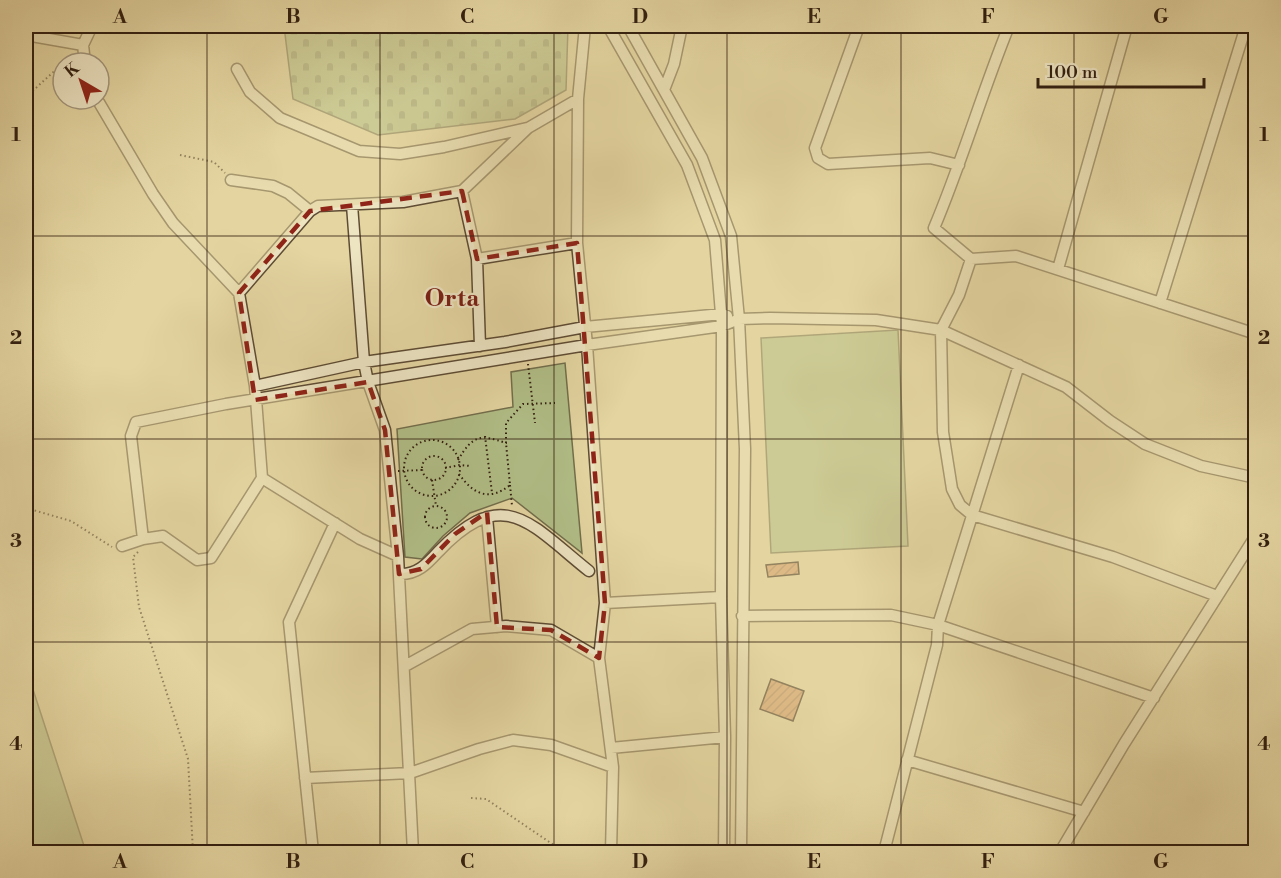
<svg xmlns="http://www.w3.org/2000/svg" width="1281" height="878" viewBox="0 0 1281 878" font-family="'Libre Bodoni',serif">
<defs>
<pattern id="cemetery-stones" width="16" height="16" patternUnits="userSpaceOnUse" patternTransform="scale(1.5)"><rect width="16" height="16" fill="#b1be87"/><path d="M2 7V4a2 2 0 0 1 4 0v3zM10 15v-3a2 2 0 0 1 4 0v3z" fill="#919a6d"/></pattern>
<pattern id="building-hatch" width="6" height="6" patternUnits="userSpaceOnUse" patternTransform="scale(1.5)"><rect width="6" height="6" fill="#d49765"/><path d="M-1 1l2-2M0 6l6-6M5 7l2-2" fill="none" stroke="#ad7b52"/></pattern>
</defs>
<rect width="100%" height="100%" fill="#e4d5a1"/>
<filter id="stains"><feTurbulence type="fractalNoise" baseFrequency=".00333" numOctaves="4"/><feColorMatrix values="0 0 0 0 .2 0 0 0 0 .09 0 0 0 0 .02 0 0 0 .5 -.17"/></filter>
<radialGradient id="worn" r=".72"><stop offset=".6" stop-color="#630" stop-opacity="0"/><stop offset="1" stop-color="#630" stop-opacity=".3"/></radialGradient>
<path fill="url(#cemetery-stones)" stroke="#726e4c" stroke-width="1.5" d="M 284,26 L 568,26 L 566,90 L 515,119 L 378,135 L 293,99 Z"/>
<path fill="#b1be87" stroke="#726e4c" stroke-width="1.5" d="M 898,330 L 908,546 L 771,553 L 761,338 Z
M 565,363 L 582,553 L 512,498 L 470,513 L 443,536 L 422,559 L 405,557 L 397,429 L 513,407 L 511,372 Z
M 26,668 L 86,852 L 26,852 Z"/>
<path fill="url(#building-hatch)" stroke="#321f10" stroke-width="1.5" d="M 798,562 L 799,574 L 768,577 L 766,565 Z
M 771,679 L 804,691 L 793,721 L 760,709 Z"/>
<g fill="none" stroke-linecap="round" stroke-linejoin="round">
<g stroke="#5e4c34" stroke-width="13">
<path id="minor" d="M 608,26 L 687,165 L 715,240 L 722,326 L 721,597 L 725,737 L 724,852
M 628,26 L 702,158 L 731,236 L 739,319 L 745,449 L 741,852
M 859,26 L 815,148 L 818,158 L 828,164 L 930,158 L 959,165
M 1009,26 C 982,92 962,162 934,228 L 971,259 L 959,295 L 941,330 L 943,432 L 952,489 L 960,505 L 972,515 L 1113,557 L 1217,596
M 26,35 L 83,45 L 85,63
M 83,45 L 92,26
M 237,69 L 250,92 L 280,118 L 359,151 L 400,154 L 444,147 L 527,128
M 664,90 L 674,64 L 682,26
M 97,99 L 153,194 L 173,223 L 239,293 L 255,386 L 262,478 L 360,539 L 398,556
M 578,99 L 577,243 L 587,345 L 605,603 L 599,658 L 613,767 L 611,852
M 231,180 L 273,186 L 288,193 L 310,211
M 462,191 L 477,259 L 480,346
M 352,205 L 364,362 L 368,382 L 385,430 L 398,556 L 413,852
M 477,259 L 577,243
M 971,259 L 1016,256 L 1256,334
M 1058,269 L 1127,26
M 239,293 L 310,211 L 318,206 L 403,202 L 462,191 L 528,128 L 578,99 L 585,26
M 1160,303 L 1246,26
M 255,386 L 364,362 L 505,342 L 585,327 L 722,314 L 727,316
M 487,517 L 497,627
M 143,539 L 163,536 L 197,560 L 211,558 L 262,478
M 122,546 L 143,539 L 131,436 L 136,422 L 226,404 L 587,345 L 722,326 L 739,319 L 770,318 L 876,320 L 941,330 L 1066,387 L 1110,421 L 1145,444 L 1201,466 L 1256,478
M 399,574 C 417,575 427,564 438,552 C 504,483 530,524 589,571
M 605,603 L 721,597
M 742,616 L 891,615 L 938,625 L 1154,698
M 405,666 L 472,629 L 506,626 L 551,630 L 599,658
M 611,748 L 725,737
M 907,760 L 1084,812
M 305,778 L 410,773 L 479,749 L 513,740 L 551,745 L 613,767
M 313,852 L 289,622 L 335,523
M 884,852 L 937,645 L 938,625 L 1019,365
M 1060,852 L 1124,744 L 1253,540"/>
</g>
<path stroke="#321f10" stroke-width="2" stroke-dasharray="1.5 3" stroke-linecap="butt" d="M 26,97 L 72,55
M 180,155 L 214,162 L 225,173
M 528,364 L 535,423
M 485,436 L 492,493
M404 468a28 28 0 1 1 56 0a28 28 0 1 1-56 0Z
M422 468a12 12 0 1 1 24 0a12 12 0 1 1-24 0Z
M 458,460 C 473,435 480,434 506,443 L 506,423 L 523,404 L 555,403
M 445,468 L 460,465 L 470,466
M 398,471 L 422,470
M 459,474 C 473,494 489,502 510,485 L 506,443
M 432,480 L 436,506
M 510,485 L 512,506
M425 517a11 11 0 1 1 22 0a11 11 0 1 1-22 0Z
M 26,508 L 71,521 L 112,547
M 138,552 L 133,557 L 139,607 L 188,759 L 193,852
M 471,798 L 486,799 L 564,852"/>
<use href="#minor" stroke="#ede4c2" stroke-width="10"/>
</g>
<path d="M0 0H1281V878H0ZM 462,191 L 477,259 L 577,243 L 605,603 L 599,658 L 551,630 L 497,627 L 487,512 L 455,534 L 421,569 L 399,574 L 385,430 L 368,382 L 255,400 L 239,293 L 310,211 Z" fill="#e4d5a1" fill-opacity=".55" fill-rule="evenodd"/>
<path fill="none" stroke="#8f2418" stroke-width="4.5" stroke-dasharray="12 8" stroke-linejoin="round" d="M 462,191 L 477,259 L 577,243 L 605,603 L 599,658 L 551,630 L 497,627 L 487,512 L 455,534 L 421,569 L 399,574 L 385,430 L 368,382 L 255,400 L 239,293 L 310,211 Z"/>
<path fill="none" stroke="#321f10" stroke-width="1.5" stroke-opacity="0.55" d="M 207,26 L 207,852M 380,26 L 380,852M 554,26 L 554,852M 727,26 L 727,852M 901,26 L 901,852M 1074,26 L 1074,852M 26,236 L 1256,236M 26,439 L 1256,439M 26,642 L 1256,642"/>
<g text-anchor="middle" stroke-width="4.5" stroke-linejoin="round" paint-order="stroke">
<g font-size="24" font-weight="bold" fill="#7a1f14" stroke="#ede4c2">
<text x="452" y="306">Orta</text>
</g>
</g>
<rect width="1281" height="878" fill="none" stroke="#e4d5a1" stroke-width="66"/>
<g transform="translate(81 81) rotate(321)"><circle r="28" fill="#ede4c2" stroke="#a2957b" stroke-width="1.5"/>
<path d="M0-4.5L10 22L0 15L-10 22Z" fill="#8f2418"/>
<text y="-9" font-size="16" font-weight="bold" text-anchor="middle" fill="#321f10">K</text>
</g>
<path d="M1038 78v9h166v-9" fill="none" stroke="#321f10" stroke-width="3"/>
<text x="1047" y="78" font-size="18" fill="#321f10" stroke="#ede4c2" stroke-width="4.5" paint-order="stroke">100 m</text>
<rect x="33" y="33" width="1215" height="812" fill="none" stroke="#321f10" stroke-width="2"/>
<g font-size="20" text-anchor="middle" font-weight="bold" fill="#321f10">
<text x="120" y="23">A</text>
<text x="293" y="23">B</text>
<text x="467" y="23">C</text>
<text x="640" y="23">D</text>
<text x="814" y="23">E</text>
<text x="988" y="23">F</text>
<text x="1161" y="23">G</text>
<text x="16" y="141">1</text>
<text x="1264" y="141">1</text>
<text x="16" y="344">2</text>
<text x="1264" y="344">2</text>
<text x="16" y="547">3</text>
<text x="1264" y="547">3</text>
<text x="16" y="750">4</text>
<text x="1264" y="750">4</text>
<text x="120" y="868">A</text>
<text x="293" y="868">B</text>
<text x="467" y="868">C</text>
<text x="640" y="868">D</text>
<text x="814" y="868">E</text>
<text x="988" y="868">F</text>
<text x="1161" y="868">G</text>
</g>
<rect width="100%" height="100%" filter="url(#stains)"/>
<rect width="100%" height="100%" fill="url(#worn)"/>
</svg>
